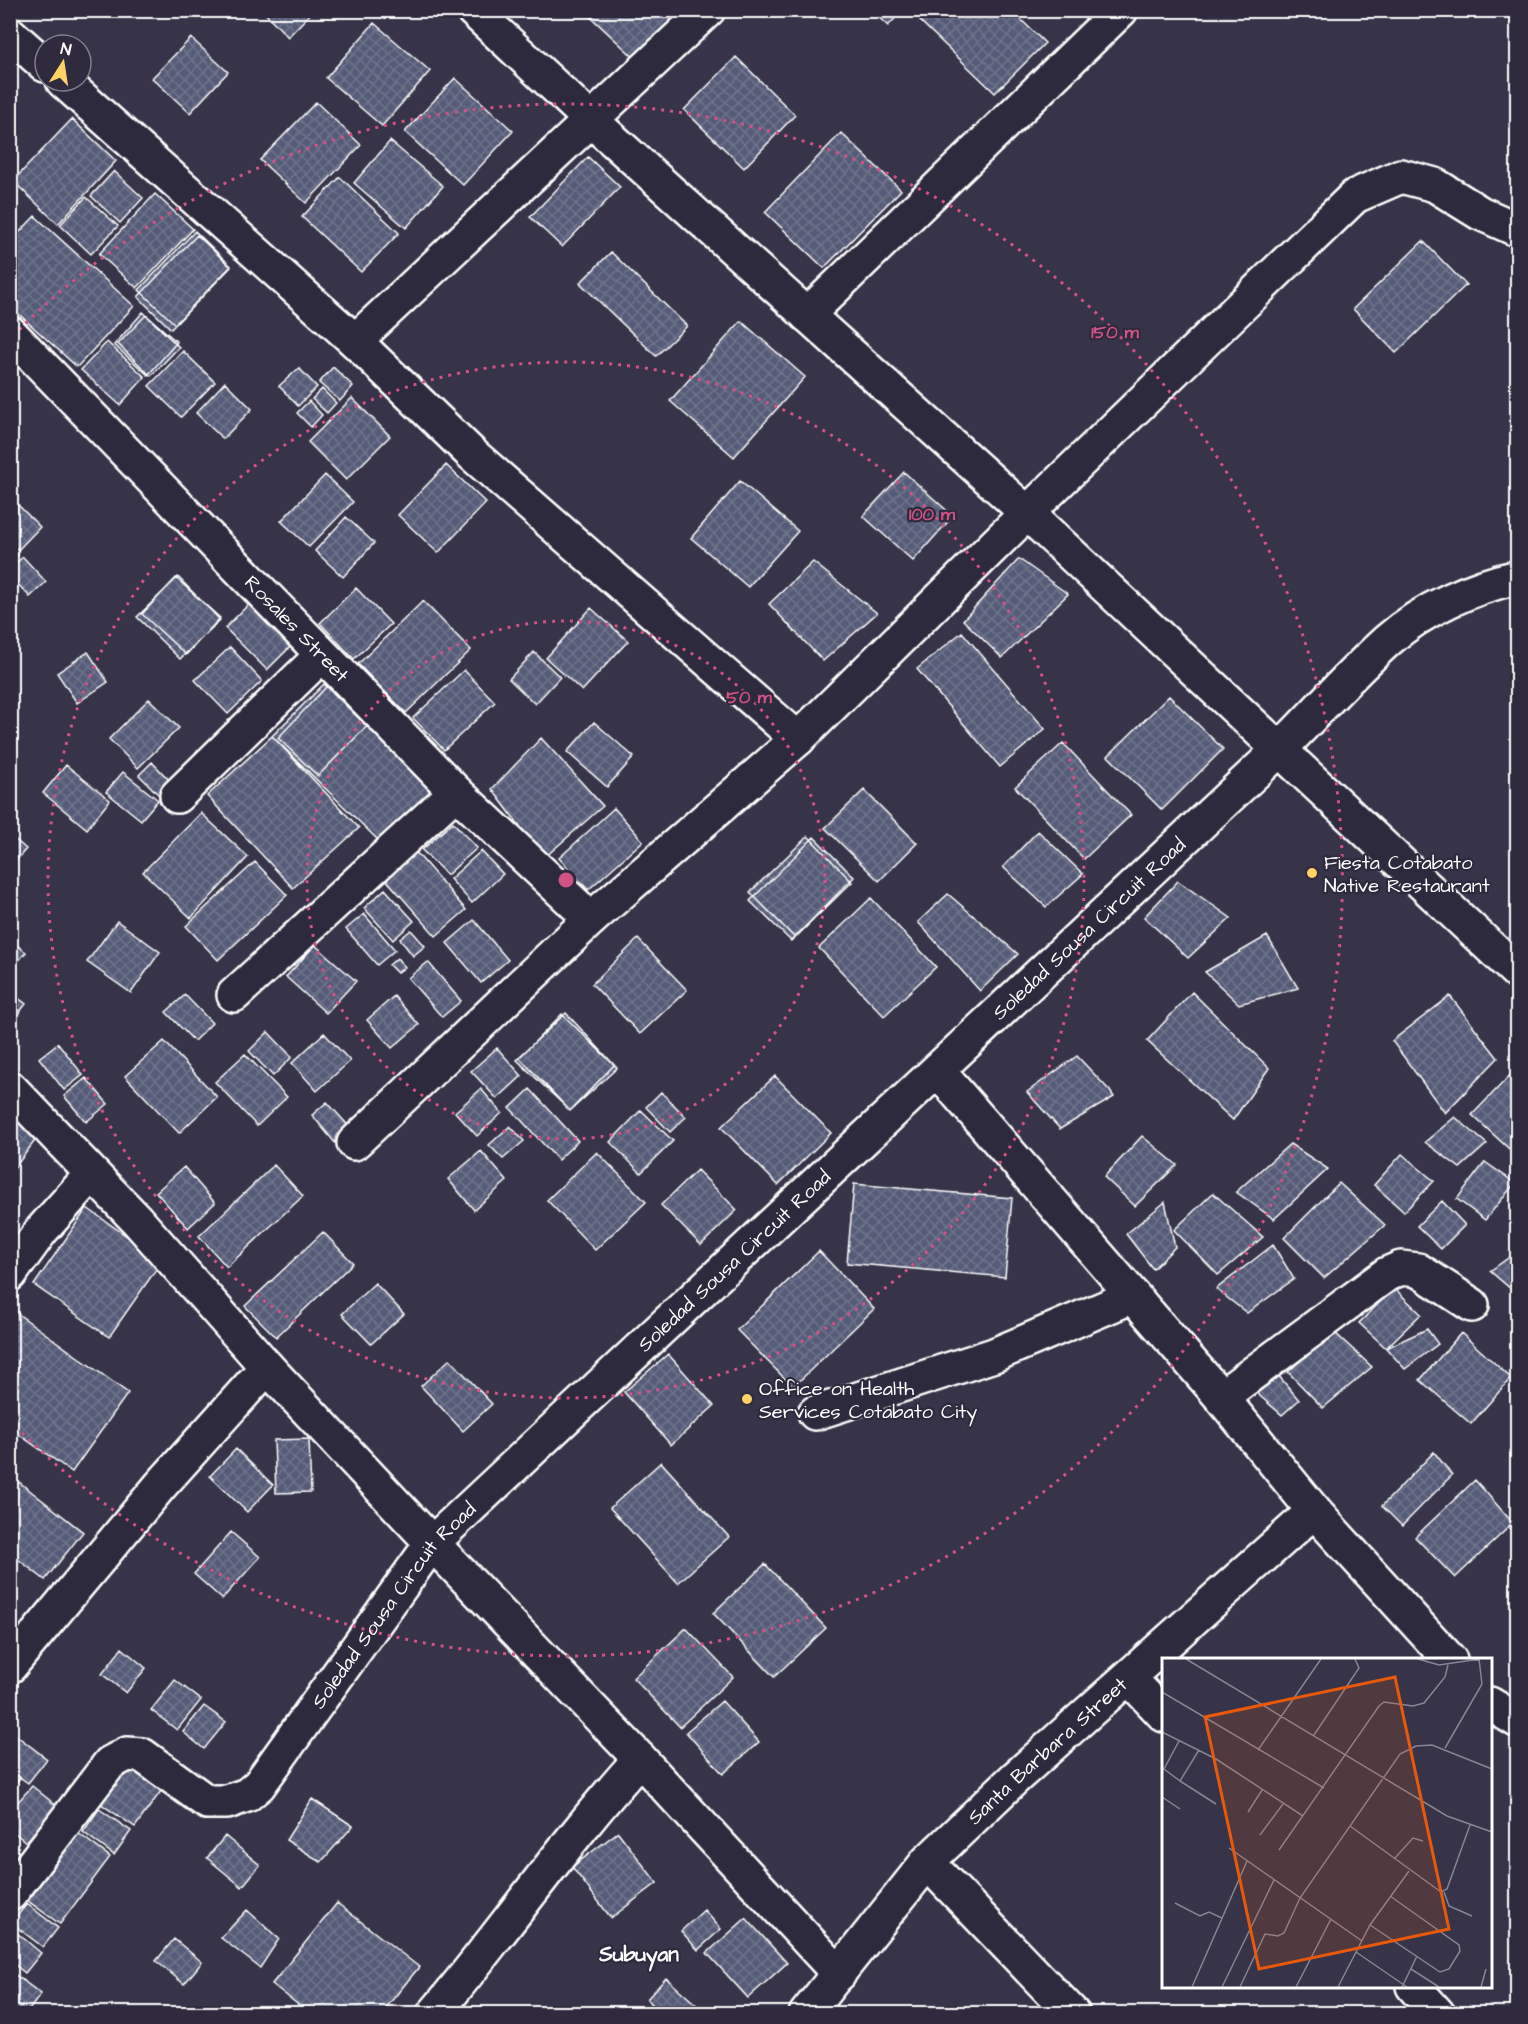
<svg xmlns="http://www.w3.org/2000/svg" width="1528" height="2024" viewBox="0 0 1528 2024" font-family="'Architects Daughter',sans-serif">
<defs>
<pattern id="building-cross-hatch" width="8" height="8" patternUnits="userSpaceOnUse" patternTransform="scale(1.5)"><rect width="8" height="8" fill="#575c78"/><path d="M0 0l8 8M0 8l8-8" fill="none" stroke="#70748c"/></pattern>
</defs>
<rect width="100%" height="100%" fill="#373449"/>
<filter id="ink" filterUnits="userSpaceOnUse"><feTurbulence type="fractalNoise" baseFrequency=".0167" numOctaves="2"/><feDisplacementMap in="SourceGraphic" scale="12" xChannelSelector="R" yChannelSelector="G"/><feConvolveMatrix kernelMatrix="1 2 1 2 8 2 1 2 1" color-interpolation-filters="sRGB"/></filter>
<g filter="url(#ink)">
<path fill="url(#building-cross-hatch)" stroke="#fff" stroke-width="1.5" d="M 262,10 L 314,10 L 288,37 Z
M 583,10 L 689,10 L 640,63 Z
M 871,10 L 903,10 L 888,26 Z
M 930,10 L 1011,10 L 1045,43 L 995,93 L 920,21 Z
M 374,23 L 430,71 L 382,126 L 326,78 Z
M 191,38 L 228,72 L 190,113 L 152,78 Z
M 736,57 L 795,115 L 744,168 L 684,110 Z
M 455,78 L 513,131 L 463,185 L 405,132 Z
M 316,102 L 361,145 L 306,203 L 260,160 Z
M 72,119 L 116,161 L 58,224 L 13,181 Z
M 841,133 L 901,190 L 824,268 L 765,212 Z
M 390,141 L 443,186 L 406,228 L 354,183 Z
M 588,157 L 620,187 L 562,247 L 530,217 Z
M 114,171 L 143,198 L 120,223 L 91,196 Z
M 340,177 L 399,233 L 361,272 L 302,217 Z
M 155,194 L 193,229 L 137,288 L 99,254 Z
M 86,197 L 118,226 L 91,254 L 60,225 Z
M 35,216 L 134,306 L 77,367 L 10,306 L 10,242 Z
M 195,231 L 231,266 L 175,324 L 139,290 Z
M 197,235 L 231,267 L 171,329 L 138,297 Z
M 1423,241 L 1466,285 L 1396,353 L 1353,309 Z
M 611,252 L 687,326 L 656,356 L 580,283 Z
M 143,312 L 177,342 L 148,375 L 114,345 Z
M 146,315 L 179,347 L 151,376 L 118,344 Z
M 741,321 L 805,377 L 734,457 L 670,401 Z
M 107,342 L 145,377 L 120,405 L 81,370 Z
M 183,351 L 215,382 L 181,417 L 149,386 Z
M 333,367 L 353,386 L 340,401 L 319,383 Z
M 299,368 L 317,387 L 298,406 L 279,386 Z
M 225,382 L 252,409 L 223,439 L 196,413 Z
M 322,389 L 336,403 L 327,413 L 312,399 Z
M 352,398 L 390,436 L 346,480 L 308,442 Z
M 309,401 L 322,415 L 311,427 L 297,413 Z
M 446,465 L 486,503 L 438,553 L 398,515 Z
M 904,472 L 953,516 L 913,561 L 863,516 Z
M 325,475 L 353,502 L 309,547 L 281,521 Z
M 740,481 L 798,531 L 748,587 L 691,538 Z
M 18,505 L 40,527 L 18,550 L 10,543 L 10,512 Z
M 346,517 L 374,543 L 343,577 L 315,551 Z
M 10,547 L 18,555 L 10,563 Z
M 23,557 L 46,582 L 30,597 L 10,576 L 10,568 Z
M 1019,559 L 1068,594 L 1002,658 L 963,620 Z
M 813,562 L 877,613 L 823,661 L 769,604 Z
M 178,577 L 220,620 L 180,659 L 137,617 Z
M 176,578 L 220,618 L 186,655 L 142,614 Z
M 356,588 L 391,624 L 354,659 L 320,623 Z
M 253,600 L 295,642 L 267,670 L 225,628 Z
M 423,601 L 471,650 L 406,713 L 358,664 Z
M 591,608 L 628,641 L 582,691 L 546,658 Z
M 962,632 L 1045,729 L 1000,767 L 917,669 Z
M 230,647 L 262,681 L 228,714 L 195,680 Z
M 88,652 L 108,682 L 77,703 L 57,673 Z
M 534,652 L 560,677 L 535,704 L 509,679 Z
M 464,670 L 495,702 L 444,750 L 413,718 Z
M 330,683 L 372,721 L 318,776 L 278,738 Z
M 324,684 L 432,790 L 380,842 L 272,736 Z
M 1169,696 L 1223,749 L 1162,810 L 1108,756 Z
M 149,699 L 179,728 L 138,768 L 109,739 Z
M 594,722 L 634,757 L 607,787 L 567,752 Z
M 272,736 L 359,828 L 293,888 L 207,796 Z
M 541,738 L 603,806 L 544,858 L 492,789 Z
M 1063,743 L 1131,815 L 1084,859 L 1015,787 Z
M 152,762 L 173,784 L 161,797 L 139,775 Z
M 66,765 L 110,800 L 87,829 L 43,793 Z
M 123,772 L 158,800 L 141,820 L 106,792 Z
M 864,790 L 917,843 L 879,881 L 825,828 Z
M 614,808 L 643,841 L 588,890 L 559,858 Z
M 201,813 L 248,857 L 191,918 L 143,872 Z
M 453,822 L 477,848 L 447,875 L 422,850 Z
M 1038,831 L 1083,874 L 1046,907 L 1003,867 Z
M 10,835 L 26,849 L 10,867 Z
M 808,836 L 852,882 L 795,938 L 750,892 Z
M 814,837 L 854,877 L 791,941 L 750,901 Z
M 415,851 L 466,910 L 436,936 L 384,877 Z
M 481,851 L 503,874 L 472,903 L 450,879 Z
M 255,862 L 287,895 L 218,960 L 186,926 Z
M 1178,881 L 1231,918 L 1188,958 L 1144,917 Z
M 385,889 L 414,921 L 393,940 L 364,908 Z
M 948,894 L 1018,954 L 980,991 L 918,922 Z
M 871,898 L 936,967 L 884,1016 L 819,948 Z
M 364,914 L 395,950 L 377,965 L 346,929 Z
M 474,920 L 508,960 L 481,983 L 447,943 Z
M 117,921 L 160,952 L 131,993 L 87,962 Z
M 411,930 L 425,946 L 413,956 L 400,939 Z
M 1267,936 L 1298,988 L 1239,1004 L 1205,972 Z
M 638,939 L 687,990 L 640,1034 L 592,984 Z
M 10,940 L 26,952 L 10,971 Z
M 315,945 L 356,981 L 326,1013 L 286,977 Z
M 397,958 L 405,967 L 397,973 L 389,965 Z
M 428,962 L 461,1001 L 442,1017 L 408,978 Z
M 10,992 L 26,1004 L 10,1024 Z
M 1192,992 L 1269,1068 L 1233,1120 L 1147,1041 Z
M 185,995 L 212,1023 L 194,1041 L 166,1012 Z
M 394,996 L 419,1025 L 392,1048 L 367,1020 Z
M 1450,996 L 1498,1058 L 1445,1113 L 1392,1041 Z
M 566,1013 L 617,1068 L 570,1111 L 519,1057 Z
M 562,1014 L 614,1065 L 570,1111 L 517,1060 Z
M 268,1032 L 292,1057 L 273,1076 L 249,1051 Z
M 324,1033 L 350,1061 L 317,1091 L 292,1063 Z
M 164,1041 L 217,1097 L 179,1133 L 125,1076 Z
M 58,1043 L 83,1075 L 64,1090 L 39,1058 Z
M 497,1048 L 522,1076 L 497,1099 L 471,1071 Z
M 245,1054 L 287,1097 L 257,1126 L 215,1082 Z
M 1077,1056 L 1110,1091 L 1114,1097 L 1060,1129 L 1027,1092 Z
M 1517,1068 L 1518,1068 L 1518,1157 L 1472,1115 Z
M 775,1076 L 831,1133 L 778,1185 L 721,1127 Z
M 86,1078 L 108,1104 L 86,1122 L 64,1096 Z
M 481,1089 L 502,1113 L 477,1136 L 455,1112 Z
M 530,1089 L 578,1141 L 558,1160 L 510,1108 Z
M 661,1092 L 686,1117 L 670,1132 L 646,1107 Z
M 327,1102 L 353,1131 L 336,1144 L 312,1115 Z
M 641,1110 L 673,1141 L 641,1173 L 610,1142 Z
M 10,1112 L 40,1134 L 10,1174 Z
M 1455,1117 L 1487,1144 L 1460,1168 L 1425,1142 Z
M 510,1126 L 524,1141 L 503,1159 L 489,1145 Z
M 1142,1136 L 1177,1165 L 1135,1206 L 1104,1177 Z
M 1290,1144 L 1328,1169 L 1274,1219 L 1236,1192 Z
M 481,1151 L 507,1181 L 474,1210 L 448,1179 Z
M 597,1152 L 646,1202 L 595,1250 L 547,1200 Z
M 1402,1154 L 1434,1181 L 1404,1212 L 1374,1185 Z
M 1485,1162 L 1515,1183 L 1485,1220 L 1457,1199 Z
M 274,1165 L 303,1196 L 227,1267 L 199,1236 Z
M 184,1167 L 215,1203 L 188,1228 L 156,1192 Z
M 697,1170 L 737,1210 L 701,1245 L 661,1205 Z
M 1339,1183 L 1385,1225 L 1324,1278 L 1284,1238 Z
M 854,1184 L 1012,1198 L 1005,1277 L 847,1263 Z
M 1213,1193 L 1263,1237 L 1218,1275 L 1174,1230 Z
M 1442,1201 L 1465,1225 L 1441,1249 L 1417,1226 Z
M 1165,1202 L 1175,1247 L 1153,1269 L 1126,1234 Z
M 87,1208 L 162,1261 L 109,1337 L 34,1285 Z
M 323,1232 L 353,1263 L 276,1337 L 245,1306 Z
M 1273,1245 L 1294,1279 L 1247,1313 L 1216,1289 Z
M 819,1251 L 874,1309 L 793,1387 L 737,1330 Z
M 1518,1251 L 1518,1295 L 1490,1271 Z
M 375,1283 L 404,1314 L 371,1344 L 342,1314 Z
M 1394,1288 L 1421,1314 L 1386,1348 L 1359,1323 Z
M 14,1311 L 128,1393 L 72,1472 L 10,1428 L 10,1316 Z
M 1427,1329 L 1438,1344 L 1405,1369 L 1386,1348 Z
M 1333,1331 L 1372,1367 L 1323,1408 L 1288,1372 Z
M 1461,1333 L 1511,1378 L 1471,1424 L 1420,1380 Z
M 668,1354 L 714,1406 L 671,1445 L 624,1392 Z
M 450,1359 L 492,1404 L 463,1431 L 421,1386 Z
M 1273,1369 L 1299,1400 L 1282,1415 L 1254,1391 Z
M 309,1439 L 311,1492 L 276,1493 L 274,1440 Z
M 236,1449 L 273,1485 L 247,1512 L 210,1476 Z
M 1434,1452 L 1452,1475 L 1402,1526 L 1382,1506 Z
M 661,1462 L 729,1537 L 678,1583 L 610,1508 Z
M 1475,1480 L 1513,1523 L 1455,1578 L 1415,1537 Z
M 19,1482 L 83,1532 L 45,1580 L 10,1553 L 10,1493 Z
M 231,1532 L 260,1557 L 222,1599 L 194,1574 Z
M 765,1564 L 826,1628 L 774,1677 L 713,1613 Z
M 686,1628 L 733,1677 L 680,1727 L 633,1678 Z
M 122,1648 L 146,1668 L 126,1693 L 102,1674 Z
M 175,1680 L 201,1700 L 177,1730 L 151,1710 Z
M 722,1701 L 759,1742 L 723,1774 L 686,1732 Z
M 204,1706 L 226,1722 L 204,1749 L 183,1732 Z
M 17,1736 L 47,1759 L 28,1783 L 10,1770 L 10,1740 Z
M 129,1764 L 164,1787 L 135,1827 L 101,1804 Z
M 10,1770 L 20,1778 L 10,1789 Z
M 32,1786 L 57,1806 L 26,1842 L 10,1829 L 10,1811 Z
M 312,1799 L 353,1826 L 321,1862 L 286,1840 Z
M 99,1809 L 131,1831 L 114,1855 L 83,1832 Z
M 618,1832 L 657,1883 L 611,1918 L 572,1867 Z
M 78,1833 L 110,1857 L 60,1924 L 28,1901 Z
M 225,1836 L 260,1865 L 242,1887 L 207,1858 Z
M 337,1903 L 419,1967 L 381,2014 L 310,2014 L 272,1984 Z
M 27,1904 L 58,1928 L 43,1947 L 11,1923 Z
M 247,1910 L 279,1939 L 260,1968 L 221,1938 Z
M 704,1910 L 721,1929 L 698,1950 L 681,1931 Z
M 746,1918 L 787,1963 L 748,1998 L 707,1953 Z
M 10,1927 L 41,1953 L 25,1973 L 10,1961 Z
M 174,1939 L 202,1962 L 184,1984 L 156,1961 Z
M 10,1971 L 41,1994 L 26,2014 L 18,2014 L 10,2007 Z
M 666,1978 L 700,2008 L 694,2014 L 662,2014 L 647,1999 Z"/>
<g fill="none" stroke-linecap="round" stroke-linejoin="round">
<g stroke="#fff" stroke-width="38">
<g id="minor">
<path d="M 10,34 L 45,65"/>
<path d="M 63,81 L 355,341 L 472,454 L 798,739"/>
<path d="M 807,315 L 1121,10"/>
<path id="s1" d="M 10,333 L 456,792 L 591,919"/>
<path d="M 355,341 L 708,10"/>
<path d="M 177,796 L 322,655"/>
<path d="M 234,995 L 456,792"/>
<path d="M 938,1071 L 1221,1397 L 1314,1511 L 1450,1660"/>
<path d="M 10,1088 L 137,1220 L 267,1367 L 432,1543 L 640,1759 L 839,1974"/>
<path d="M 354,1143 L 591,919 L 798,739 L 1027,513 L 1355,196 L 1401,176 L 1435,185 L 1480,213 L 1518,230"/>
<path d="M 10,1274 L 41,1231 L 92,1174"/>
<path d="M 1221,1397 L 1387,1274 L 1401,1268 L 1418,1270 L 1472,1305"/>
<path d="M 815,1413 L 994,1355 L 1133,1296"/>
<path d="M 10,1666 L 160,1486 L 267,1367"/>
<path d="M 1129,1678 L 1164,1715"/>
<path d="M 1490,1704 L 1518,1721"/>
<path d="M 927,1862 L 1073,2014"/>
<path id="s2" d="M 10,1894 L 110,1763 L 127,1754 L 142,1755 L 207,1802 L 227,1802 L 247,1795 L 259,1785 L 432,1543 L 1278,751 C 1315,714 1349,675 1388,640 C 1423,609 1472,587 1518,577"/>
<path d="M 1413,1986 L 1438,2014"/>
<path d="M 434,2014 C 505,1930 566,1840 640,1759"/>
<path id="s3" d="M 806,2014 L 927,1862 L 1015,1778 L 1314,1511"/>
</g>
</g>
<g stroke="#fff" stroke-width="38">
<path id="major" d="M 473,10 L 592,121 L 1027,513 L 1518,973"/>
</g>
<use href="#minor" stroke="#2f2a3d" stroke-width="33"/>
<use href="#major" stroke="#2f2a3d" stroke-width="33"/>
</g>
</g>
<g fill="none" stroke="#d15284" stroke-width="3" stroke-dasharray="3 6">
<circle cx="566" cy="880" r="259"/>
<circle cx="566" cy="880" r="518"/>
<path d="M13 336A776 776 0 1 1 13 1424"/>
</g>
<g fill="#ffd166" stroke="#2f2a3d" stroke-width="2">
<circle cx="1312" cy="873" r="6"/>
<circle cx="747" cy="1399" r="6"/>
</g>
<g text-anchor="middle" stroke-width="4.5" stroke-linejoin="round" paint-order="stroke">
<g font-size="20" fill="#fff" stroke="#2f2a3d">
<text dy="7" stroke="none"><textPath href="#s1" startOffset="412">Rosales Street</textPath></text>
<text dy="7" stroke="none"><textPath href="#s2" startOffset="1533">Soledad Sousa Circuit Road</textPath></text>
<text dy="7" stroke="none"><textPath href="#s2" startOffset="1047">Soledad Sousa Circuit Road</textPath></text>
<text dy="7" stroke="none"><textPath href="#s2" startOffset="561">Soledad Sousa Circuit Road</textPath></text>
<text dy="7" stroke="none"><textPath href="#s3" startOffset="358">Santa Barbara Street</textPath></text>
</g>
<g font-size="20" fill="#fff" stroke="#2f2a3d" text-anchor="start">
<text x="1324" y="869">Fiesta Cotabato<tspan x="1324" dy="23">Native Restaurant</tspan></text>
<text x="759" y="1395">Office on Health<tspan x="759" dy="23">Services Cotabato City</tspan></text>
</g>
<g font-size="21" font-weight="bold" fill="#fff" stroke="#2f2a3d">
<text x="639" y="1961">Subuyan</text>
</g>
</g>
<g transform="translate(1162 1658)">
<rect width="330" height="330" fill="#373449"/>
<path fill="none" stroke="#878592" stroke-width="1.5" d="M 24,1 L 285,158 L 330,174M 256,1 L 277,7 L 318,1M 0,34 L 162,130M 0,74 L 54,101 L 141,158M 152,77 L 197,10 L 193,1M 17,83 L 2,111 L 18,123 L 37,92M 283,90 L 320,26 L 317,1M 96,92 L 159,1M 18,123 L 54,146M 0,139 L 18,151M 86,154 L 100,132M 188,168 L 279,234 L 285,231 L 308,167M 98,177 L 121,146M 67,190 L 200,283M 117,192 L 217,48 L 222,44 L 251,48 L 262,45 L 283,19 L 286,7M 232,201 L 251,180 L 261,183M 282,234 L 287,248 L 310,258M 13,245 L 38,258 L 47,254 L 60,260M 208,267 L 278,314 L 287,311 L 298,293 L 297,287 L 228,238M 194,294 L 245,329M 249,311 L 277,329M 30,329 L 85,203M 60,329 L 112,222M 78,329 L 103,276 L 116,278 L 122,275 L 138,240 L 238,96 L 254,88 L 270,87 L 330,111M 134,329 L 169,261M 176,329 L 208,267 L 247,213M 240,329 L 255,298M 319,329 L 324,311"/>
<path fill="#e8590c" fill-opacity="0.15" stroke="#e8590c" stroke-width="3" d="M 233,19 L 287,271 L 97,311 L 43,59 Z"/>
<rect width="330" height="330" fill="none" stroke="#fff" stroke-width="3"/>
</g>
<circle cx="566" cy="880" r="9" fill="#d15284" stroke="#2f2a3d" stroke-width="3"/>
<g font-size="18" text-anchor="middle" font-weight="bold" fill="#d15284" stroke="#2f2a3d" stroke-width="4.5" stroke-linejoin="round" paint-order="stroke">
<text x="1115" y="338">150 m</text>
<text x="932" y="520">100 m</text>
<text x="749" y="703">50 m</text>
</g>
<rect width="1528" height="2024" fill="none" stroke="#2f2a3d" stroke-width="36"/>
<rect x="18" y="18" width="1492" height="1988" fill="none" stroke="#fff" stroke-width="2" filter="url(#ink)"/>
<g transform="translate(63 63) rotate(12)"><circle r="28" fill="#2f2a3d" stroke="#827f8b" stroke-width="1.5"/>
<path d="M0-4.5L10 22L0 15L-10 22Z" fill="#ffd166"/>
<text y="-9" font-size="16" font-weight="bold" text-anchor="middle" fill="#ffffff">N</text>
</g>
</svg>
